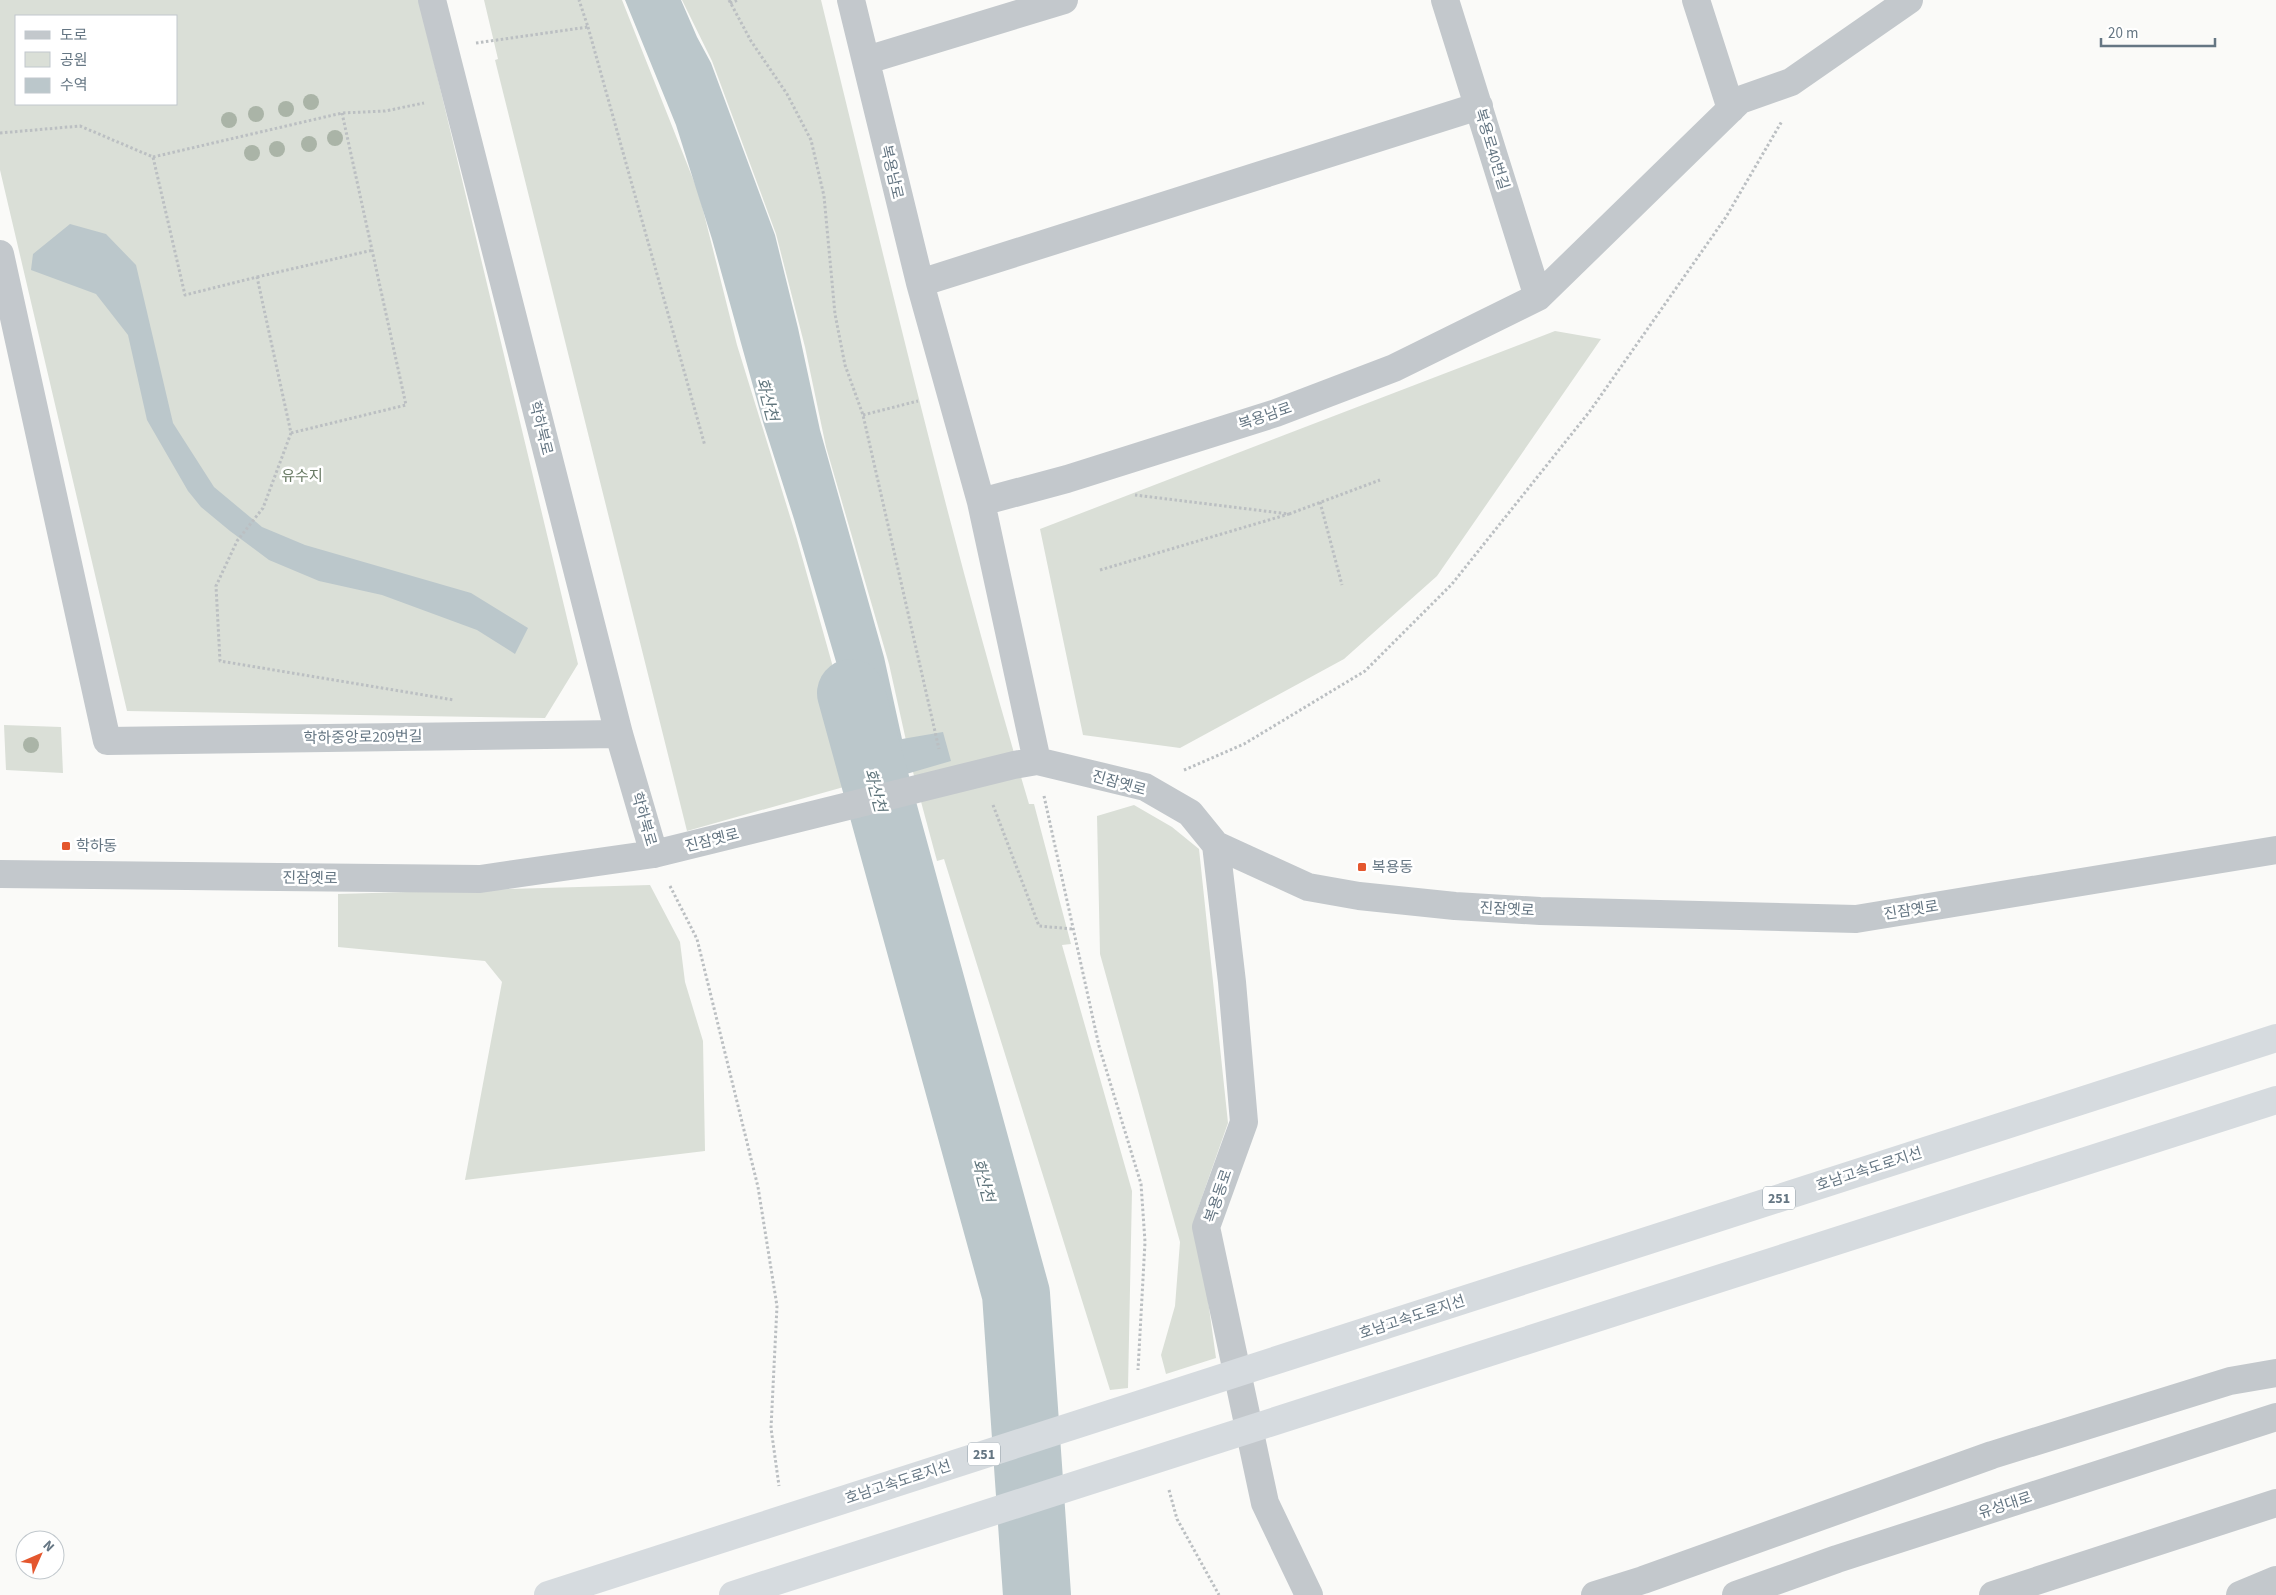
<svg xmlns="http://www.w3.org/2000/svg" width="2276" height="1595" viewBox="0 0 2276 1595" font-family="'Source Sans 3','Noto Sans KR',sans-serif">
<rect width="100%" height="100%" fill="#fafaf8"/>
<path fill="#dadfd7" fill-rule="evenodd" d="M 0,0 L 419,0 L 578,664 L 545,718 L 127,711 L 0,170 ZM 16,16 L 176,16 L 176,104 L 16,104 Z
M 484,0 L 622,0 L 699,194 L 737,345 L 797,539 L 865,781 L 687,831 L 495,60 L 498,59 Z
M 682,0 L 821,0 C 887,269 950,539 1029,804 L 1034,804 L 1071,944 L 1062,945 L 1132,1191 L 1128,1388 L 1110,1390 L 944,859 L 937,861 L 913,772 L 889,664 L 826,447 L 805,347 L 776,234 L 712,61 Z
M 1555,331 L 1601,339 L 1437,576 L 1344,659 L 1180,748 L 1083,735 L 1040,529 Z
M 4,725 L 61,727 L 63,773 L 6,770 Z
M 1134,805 L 1172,827 L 1199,849 L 1228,1123 L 1196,1214 L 1216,1358 L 1166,1374 L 1161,1355 L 1175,1306 L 1180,1242 L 1100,954 L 1097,816 Z
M 650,885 L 680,942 L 685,982 L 703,1041 L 705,1151 L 465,1180 L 502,982 L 485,961 L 338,947 L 338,894 Z"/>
<path fill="#bbc7cb" d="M 625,0 L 681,0 L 697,37 L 711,63 L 775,235 L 798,328 L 820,430 L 884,657 L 902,739 L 943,732 L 951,761 L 872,784 L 794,519 L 763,422 L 712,239 L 676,125 Z
M 70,224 L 106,234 L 136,265 L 173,423 L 214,487 L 262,527 L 274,532 L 305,545 L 471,593 L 528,628 L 515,654 L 477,630 L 382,595 L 319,581 L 269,560 L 230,531 L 201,507 L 188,491 L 147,420 L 128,335 L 96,294 L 31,270 L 33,254 Z"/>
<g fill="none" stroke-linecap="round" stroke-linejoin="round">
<path stroke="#bbc7cb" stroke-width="68" d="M 851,693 L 1016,1294 L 1037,1595"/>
<path stroke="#bbbfc2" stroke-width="3" stroke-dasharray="2.5 2.5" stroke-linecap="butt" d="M 729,0 L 751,41 L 787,94 L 811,140 L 824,196 L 835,314 L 845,365 L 863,415 L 939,749
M 730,3 L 738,0
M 588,27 L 705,446
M 476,43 L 588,27 L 579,0
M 0,133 L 80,126 L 153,157 L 185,295 L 257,277 L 291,433 L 263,508 L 237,541 L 216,586 L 220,661 L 454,700
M 153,157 L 342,113 L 385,111 L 424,103
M 257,277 L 373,250
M 863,415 L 918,401
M 291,433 L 406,405 L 342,113
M 1320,502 L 1342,585
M 1289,514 L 1380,480
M 1100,570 L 1289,514 L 1135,495
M 1184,770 L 1244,744 L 1365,671 L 1452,584 L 1590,411 L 1726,217 L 1782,121
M 1044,796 L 1099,1046 L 1141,1184 L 1145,1242 L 1138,1370
M 993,805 L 1039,926 L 1073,929
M 670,886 L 697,939 L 758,1187 L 777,1306 L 771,1428 L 779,1486
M 1169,1490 L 1177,1519 L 1219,1595"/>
<path stroke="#c3c8cc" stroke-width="28" d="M 432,0 L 619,734 L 654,854
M 851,0 L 920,283 L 981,502 L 1037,761
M 1445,0 L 1538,297
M 1696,0 L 1731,109
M 867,60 L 1064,0
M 0,254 L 107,741 L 619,734
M 920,283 L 1479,106
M 981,502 L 1067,479 L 1276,413 L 1394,368 L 1538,297 L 1740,100 L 1791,82 L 1909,0
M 1216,845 L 1232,982 L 1244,1122 L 1206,1227 L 1265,1503 L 1309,1595
M 0,874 L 480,879 L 654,854 L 1014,765 L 1037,761 L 1145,787 L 1190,813 L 1216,845 L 1308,887 L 1359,896 L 1455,906 L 1540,911 L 1856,919 L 2276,850
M 1595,1595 L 1643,1580 L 1992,1455 L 2230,1381 L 2276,1373
M 1736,1595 L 1837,1559 L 2276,1417
M 1993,1595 L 2276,1503
M 2240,1595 L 2276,1580"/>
<path stroke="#d6dbdf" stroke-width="28" d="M 548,1595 L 2276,1038
M 733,1595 L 2276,1100"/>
</g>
<g fill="#aab4a7">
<circle cx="311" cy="102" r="8"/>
<circle cx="286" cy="109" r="8"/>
<circle cx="256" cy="114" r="8"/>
<circle cx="229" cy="120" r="8"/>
<circle cx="335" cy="138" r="8"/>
<circle cx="309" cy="144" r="8"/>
<circle cx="277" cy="149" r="8"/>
<circle cx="252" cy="153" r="8"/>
<circle cx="31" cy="745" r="8"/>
</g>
<g fill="#e4572e" stroke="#fff" stroke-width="2">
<rect x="61" y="841" width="10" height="10" rx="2.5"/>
<rect x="1357" y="862" width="10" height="10" rx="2.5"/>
</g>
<g text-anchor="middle" stroke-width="5" stroke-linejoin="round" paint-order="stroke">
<g fill="#fff" stroke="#939fa8" stroke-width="1">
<rect x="1763" y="1186.5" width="32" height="23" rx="4"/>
<rect x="968" y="1442.5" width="32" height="23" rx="4"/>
</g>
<g font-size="14" font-weight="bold" fill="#657683">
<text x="1779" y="1203">251</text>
<text x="984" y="1459">251</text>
</g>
<g font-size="15" fill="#657683" stroke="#fff">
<text transform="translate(1492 149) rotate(73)" y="5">복용로40번길</text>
<text transform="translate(892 172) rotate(77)" y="5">복용남로</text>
<text transform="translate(1265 416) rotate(-19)" y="5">복용남로</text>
<text transform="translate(541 428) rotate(76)" y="5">학하북로</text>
<text transform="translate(363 737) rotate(-1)" y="5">학하중앙로209번길</text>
<text transform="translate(1119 783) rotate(16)" y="5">진잠옛로</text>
<text transform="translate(644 819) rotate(74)" y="5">학하북로</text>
<text transform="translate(712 840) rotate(-14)" y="5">진잠옛로</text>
<text transform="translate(310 878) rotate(1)" y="5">진잠옛로</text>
<text transform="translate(1507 909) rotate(3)" y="5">진잠옛로</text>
<text transform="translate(1911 910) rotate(-9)" y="5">진잠옛로</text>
<text transform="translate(1869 1169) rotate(-18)" y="5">호남고속도로지선</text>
<text transform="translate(1218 1196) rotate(-71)" y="5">복용동로</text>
<text transform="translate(1412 1317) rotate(-18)" y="5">호남고속도로지선</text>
<text transform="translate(898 1482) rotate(-18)" y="5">호남고속도로지선</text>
<text transform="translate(2005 1505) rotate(-18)" y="5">유성대로</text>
</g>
<g font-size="15" fill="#687a64" stroke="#fff">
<text x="302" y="481">유수지</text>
</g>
<g font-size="15" fill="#657683" stroke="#fff" text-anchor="start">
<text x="76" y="851">학하동</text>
<text x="1372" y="872">복용동</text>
</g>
<g font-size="16" font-style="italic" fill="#60757c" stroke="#fff">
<text transform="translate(768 399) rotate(75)" y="6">화산천</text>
<text transform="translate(876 790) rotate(75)" y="6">화산천</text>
<text transform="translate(984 1180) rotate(75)" y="6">화산천</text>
</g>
</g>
<rect x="15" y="15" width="162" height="90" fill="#ffffff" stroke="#c1c8cd"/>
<rect x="25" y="31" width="25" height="8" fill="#c3c8cc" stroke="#c1c8cd"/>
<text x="60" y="40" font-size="15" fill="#657683">도로</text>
<rect x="25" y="52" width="25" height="15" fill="#dadfd7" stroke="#c1c8cd"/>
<text x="60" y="65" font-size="15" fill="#657683">공원</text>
<rect x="25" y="78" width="25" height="15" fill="#bbc7cb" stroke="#c1c8cd"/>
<text x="60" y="90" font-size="15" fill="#657683">수역</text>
<g transform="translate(40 1555) rotate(45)"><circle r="24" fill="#ffffff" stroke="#c1c8cd"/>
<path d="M0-4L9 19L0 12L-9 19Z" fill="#e4572e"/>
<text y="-8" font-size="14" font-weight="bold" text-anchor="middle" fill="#657683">N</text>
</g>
<path d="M2101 38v8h114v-8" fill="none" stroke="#657683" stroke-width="2.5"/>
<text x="2108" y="38" font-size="15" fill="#657683" stroke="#ffffff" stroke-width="4" paint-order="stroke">20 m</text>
</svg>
